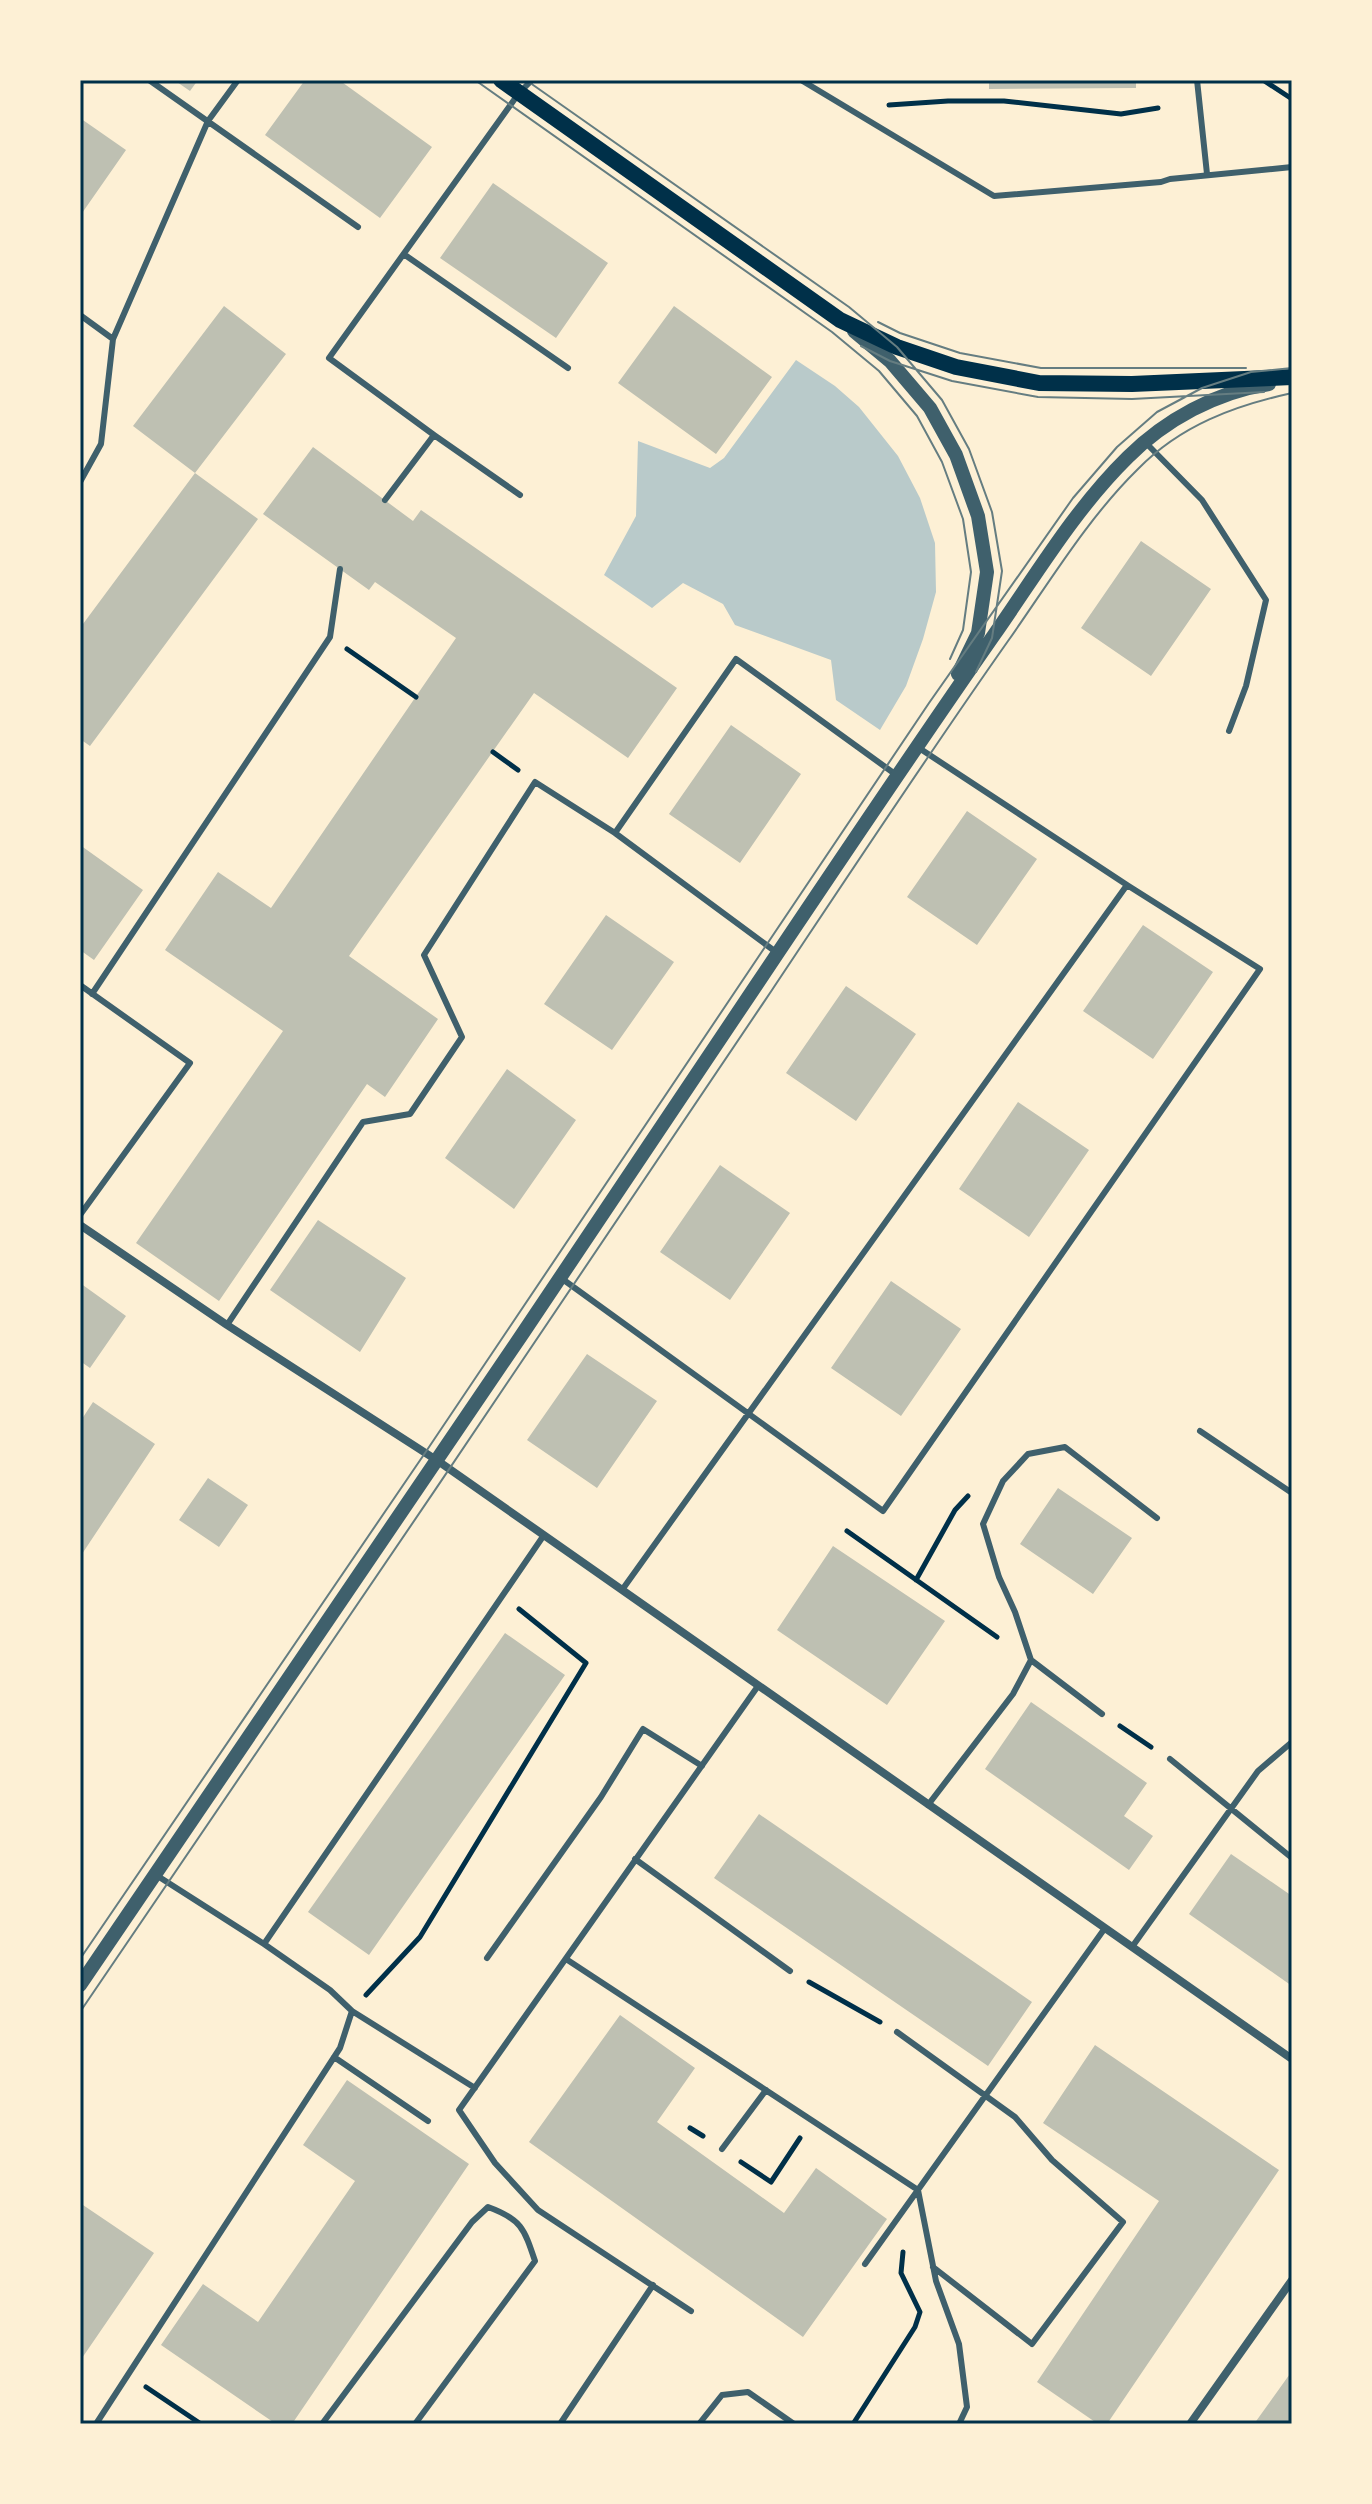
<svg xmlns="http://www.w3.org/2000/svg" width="1372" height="2504" viewBox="0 0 1372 2504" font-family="Spectral,serif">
<rect width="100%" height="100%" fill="#fdf0d5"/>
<path fill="#b9caca" d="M 796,360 L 835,386 L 859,407 L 898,456 L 920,498 L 935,543 L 936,592 L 923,639 L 906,686 L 880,730 L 836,700 L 831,660 L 735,625 L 723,604 L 683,583 L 652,608 L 604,575 L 636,516 L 638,441 L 710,468 L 724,458 Z"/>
<path fill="#bec0b2" d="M 174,80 L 198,80 L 190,91 Z
M 305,80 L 339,80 L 432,147 L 380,218 L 265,135 Z
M 989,80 L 1136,80 L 1136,88 L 989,89 Z
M 80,118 L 126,150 L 80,216 Z
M 493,183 L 608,263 L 556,338 L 440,258 Z
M 224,306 L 286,354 L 195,473 L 133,426 Z
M 674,306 L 772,377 L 716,454 L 618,383 Z
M 313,447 L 413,521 L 421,510 L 677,688 L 628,758 L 534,693 L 349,956 L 438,1019 L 385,1097 L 367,1084 L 219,1301 L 136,1243 L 283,1031 L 165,950 L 218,872 L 271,908 L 456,638 L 375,582 L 369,590 L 263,514 Z
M 195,473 L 258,519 L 90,746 L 80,739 L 80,628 Z
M 1141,541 L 1211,589 L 1151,676 L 1081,628 Z
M 731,725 L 801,774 L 740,863 L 669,814 Z
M 967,811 L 1037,859 L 977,945 L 907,897 Z
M 80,845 L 143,890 L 94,960 L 80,950 Z
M 606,915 L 674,962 L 612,1050 L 544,1004 Z
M 1143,925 L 1213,972 L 1153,1059 L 1083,1011 Z
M 846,986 L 916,1034 L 856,1121 L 786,1073 Z
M 507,1069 L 576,1120 L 514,1209 L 445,1158 Z
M 1018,1102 L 1089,1150 L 1029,1237 L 959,1189 Z
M 720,1165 L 790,1213 L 730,1300 L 660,1252 Z
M 318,1220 L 406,1278 L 360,1352 L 270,1290 Z
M 891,1281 L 961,1329 L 901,1416 L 831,1368 Z
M 80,1283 L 126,1316 L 90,1368 L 80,1361 Z
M 587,1354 L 657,1401 L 597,1488 L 527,1440 Z
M 93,1402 L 155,1444 L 80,1557 L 80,1422 Z
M 208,1478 L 248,1505 L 219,1547 L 179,1520 Z
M 1058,1488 L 1132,1538 L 1093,1594 L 1020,1544 Z
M 833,1546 L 945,1621 L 887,1705 L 777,1630 Z
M 505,1633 L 565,1675 L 369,1955 L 308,1912 Z
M 1031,1702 L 1147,1783 L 1124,1816 L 1153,1836 L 1129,1870 L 985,1769 Z
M 759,1814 L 1032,2002 L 988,2066 L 714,1878 Z
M 1231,1854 L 1292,1896 L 1292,1986 L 1189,1914 Z
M 620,2015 L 695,2068 L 657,2122 L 784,2213 L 816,2168 L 887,2219 L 803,2337 L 529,2142 Z
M 1095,2045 L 1279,2170 L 1107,2424 L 1098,2424 L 1037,2382 L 1159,2201 L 1043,2123 Z
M 347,2080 L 469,2164 L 292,2424 L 276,2424 L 161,2345 L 203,2284 L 258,2322 L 355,2181 L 303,2145 Z
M 80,2203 L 154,2253 L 80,2361 Z
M 1292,2371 L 1292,2424 L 1254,2424 Z"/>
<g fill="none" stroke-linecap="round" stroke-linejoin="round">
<path stroke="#003049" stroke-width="5" d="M 1263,80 L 1292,99
M 889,105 L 948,101 L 1004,101 L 1121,114 L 1158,108
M 347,649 L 416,697
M 493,752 L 518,770
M 847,1531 L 997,1637
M 916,1580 L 955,1510 L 968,1496
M 1120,1726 L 1151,1747
M 809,1982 L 880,2022
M 366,1995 L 420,1937 L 586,1663 L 519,1609
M 690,2128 L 703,2136
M 741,2162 L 771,2182 L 800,2138
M 146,2387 L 201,2424
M 853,2424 L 915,2327 L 920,2312 L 901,2273 L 903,2252"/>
<path stroke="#3f606c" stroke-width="6" d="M 149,80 L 358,227
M 801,80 L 994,196 L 1161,182 L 1170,179 L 1292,167
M 1197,80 L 1207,174
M 405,255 L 568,368
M 80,315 L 113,339
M 1145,442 L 1202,500 L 1266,600 L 1246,686 L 1229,731
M 80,482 L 101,444 L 113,339 L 208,121 L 238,80
M 520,495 L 434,435 L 329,358 L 519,93 L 532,80
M 385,500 L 434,435
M 615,833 L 736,659 L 895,774
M 80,985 L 190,1063 L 80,1215
M 92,994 L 330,637 L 340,569
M 561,1278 L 883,1511 L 1260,969 L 1127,885
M 227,1325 L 363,1122 L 410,1114 L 462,1037 L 424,955 L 535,782 L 615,833 L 776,952
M 1200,1431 L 1292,1493
M 622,1590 L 1127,885 L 919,748
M 1031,1660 L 1102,1714
M 1170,1759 L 1292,1858
M 928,1805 L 1013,1694 L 1031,1660 L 1015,1612 L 999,1577 L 983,1524 L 1003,1481 L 1028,1454 L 1065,1447 L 1157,1518
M 635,1859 L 790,1971
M 156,1875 L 264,1944
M 1132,1947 L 1258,1771 L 1292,1742
M 487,1958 L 601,1797 L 643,1729 L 702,1766
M 566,1959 L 918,2190 L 936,2281 L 959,2344 L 967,2407 L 959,2424
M 352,2011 L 475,2088
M 897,2032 L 1015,2117 L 1052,2160 L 1123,2222 L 1032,2344 L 933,2267
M 334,2057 L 428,2121
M 722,2149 L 766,2090
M 865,2264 L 1105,1928
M 691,2311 L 538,2210 L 495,2163 L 459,2110 L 758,1686
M 96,2424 L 340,2048 L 352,2011 L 330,1990 L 264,1944 L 544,1535
M 322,2424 L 472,2222 L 488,2207 C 521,2219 524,2228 535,2261 L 415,2424
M 560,2424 L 653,2285
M 699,2424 L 722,2395 L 748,2392 L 794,2424"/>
<path stroke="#3f606c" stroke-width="8" d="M 80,1225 L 227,1325 L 438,1461 L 1292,2059
M 1190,2424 L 1292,2280"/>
<path stroke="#3f606c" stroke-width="14" d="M 854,331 L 890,361 L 930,408 L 956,455 L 978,516 L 987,572 L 978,633 L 958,674
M 80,1985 C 307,1654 532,1321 755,987 C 834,869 913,751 994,635 C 1036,575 1075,509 1128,457 C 1165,420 1216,392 1269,384"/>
<path stroke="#003049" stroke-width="16" d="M 501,80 L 840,320 L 897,347 L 956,367 L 1039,383 L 1132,384 L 1292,377"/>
<path stroke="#657d81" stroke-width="2" d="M 475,80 L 832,332 L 879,371 L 917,416 L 942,462 L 963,519 L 971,572 L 963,630 L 950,659
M 526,80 L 849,307 L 897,347 L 942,400 L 969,449 L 992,512 L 1002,571 L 992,638 L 976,672
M 878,322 L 900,333 L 960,353 L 1041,368 L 1246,368
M 861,346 L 890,361 L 952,381 L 1038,397 L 1132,399 L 1264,392
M 80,1959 L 425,1453 L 929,703 L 1073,498 L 1117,447 L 1157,412 L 1202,388 L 1251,372 L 1292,368
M 80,2012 C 312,1672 543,1332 772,990 C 850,873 927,756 1008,641 C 1049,583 1087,519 1138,469 C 1181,425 1234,406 1292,393"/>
</g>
<rect width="1372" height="2504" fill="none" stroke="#fdf0d5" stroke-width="164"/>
<rect x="82" y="82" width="1208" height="2340" fill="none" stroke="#003049" stroke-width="3"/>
</svg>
